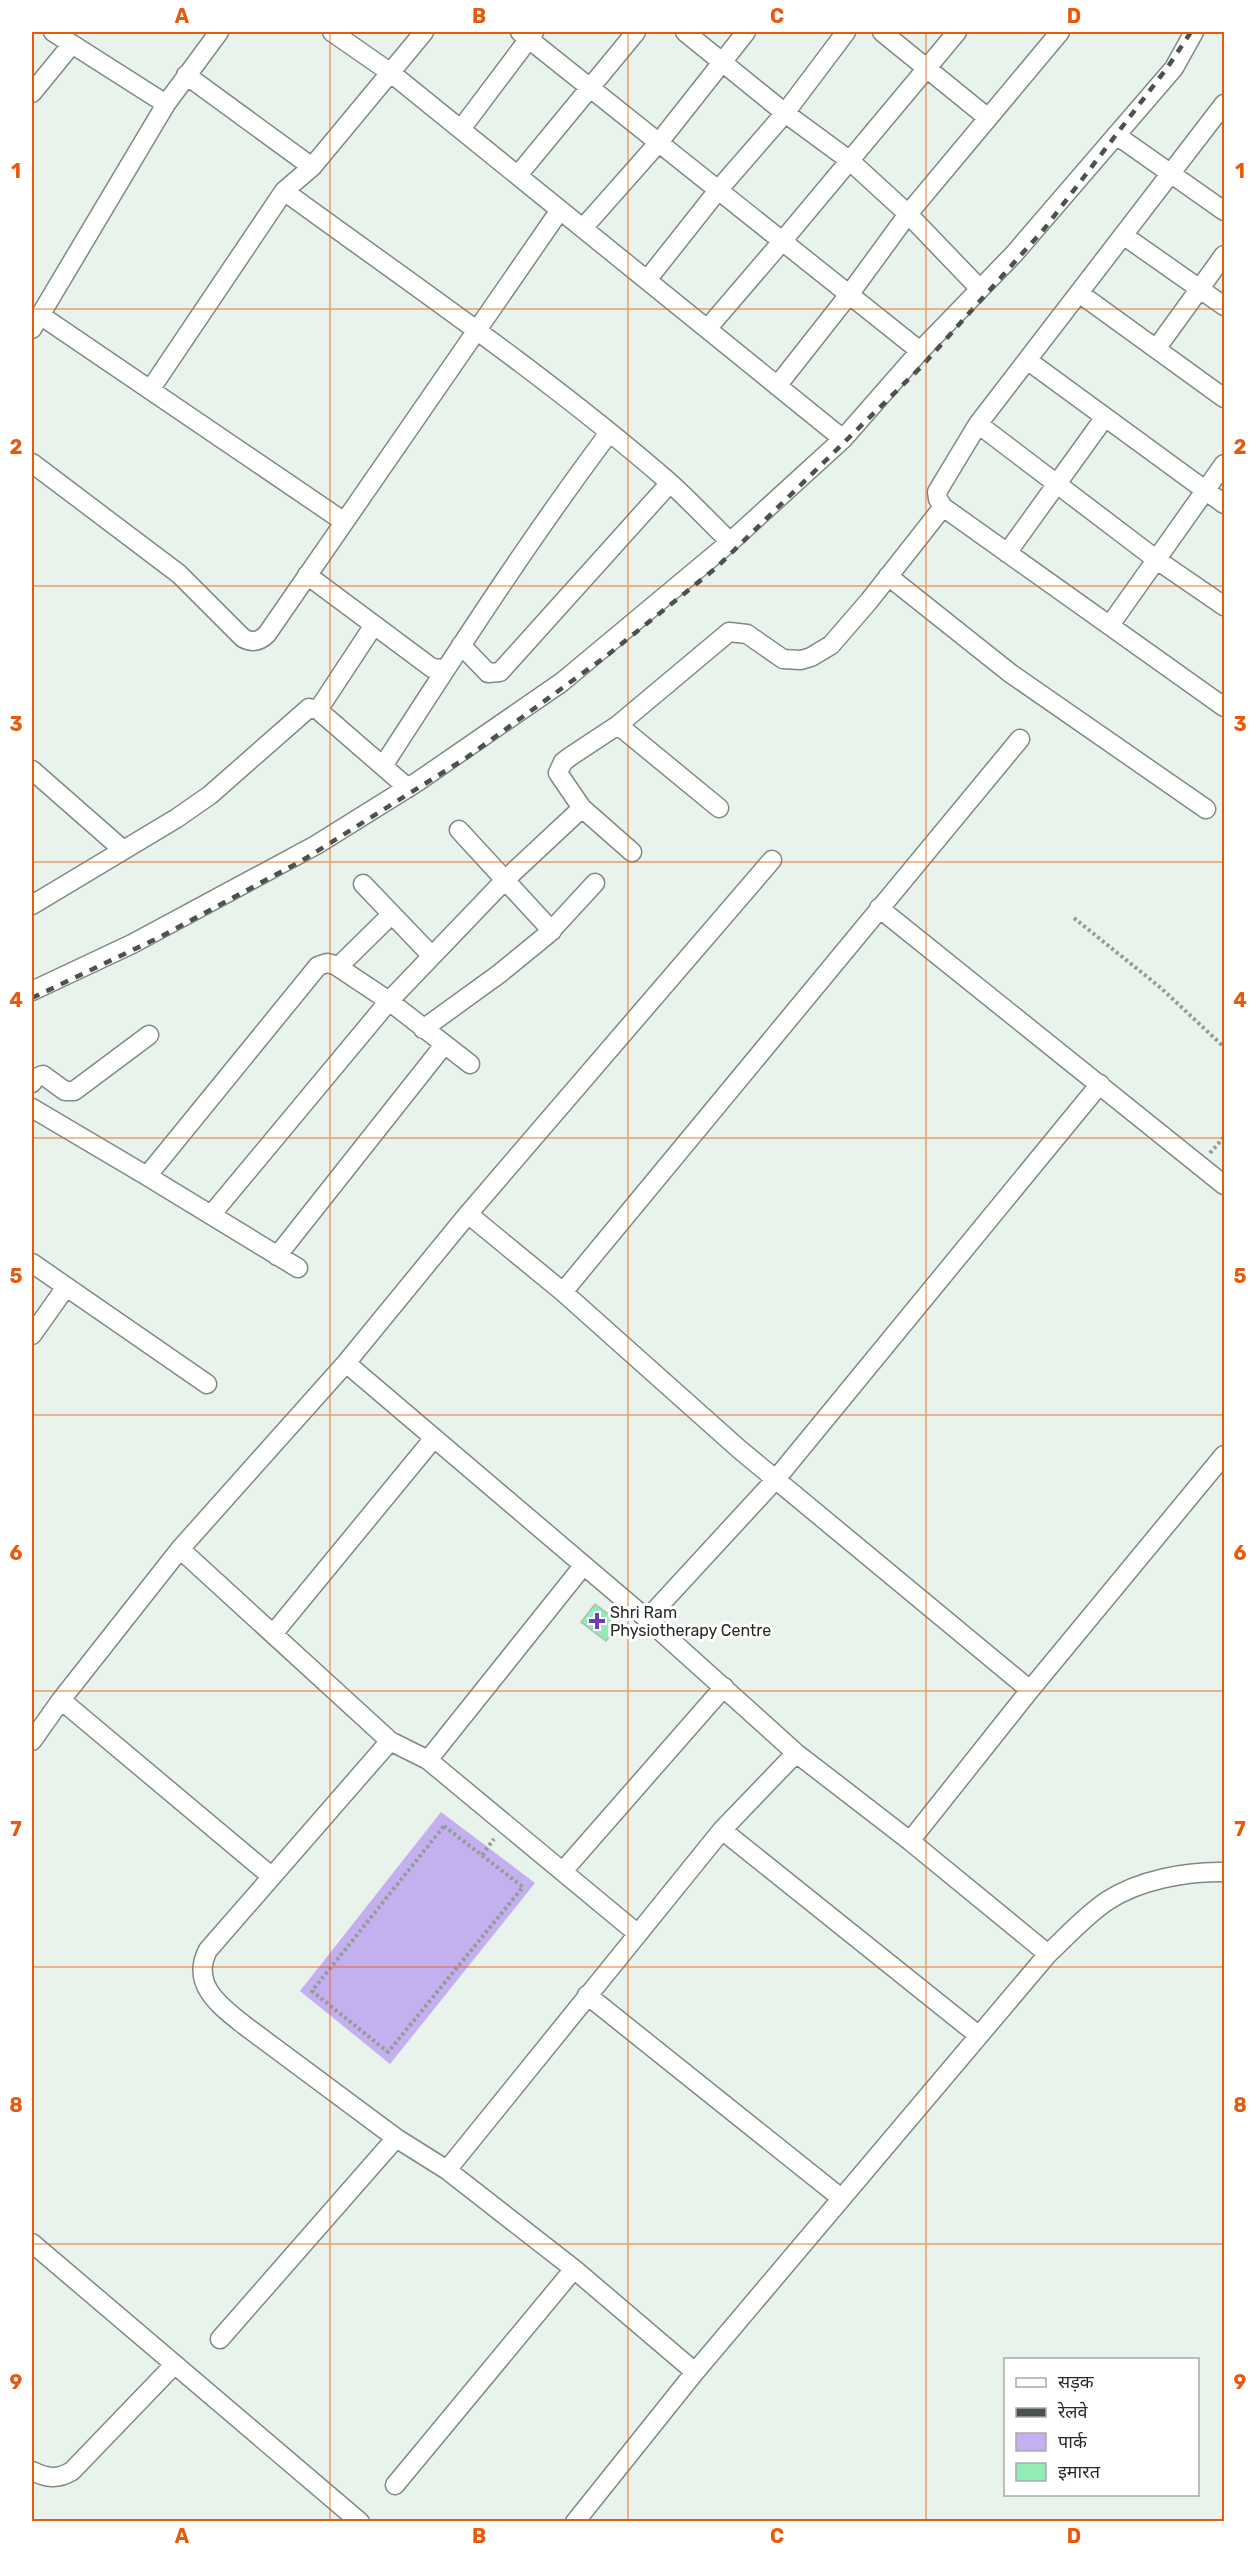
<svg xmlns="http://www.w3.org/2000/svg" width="1256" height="2553" viewBox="0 0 1256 2553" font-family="Rubik,'Noto Sans Devanagari',sans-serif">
<rect width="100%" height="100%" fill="#e7f3eb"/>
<path fill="#c5b0ef" d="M 441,1812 L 535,1883 L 390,2064 L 300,1991 Z"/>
<path fill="#91ecb6" stroke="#b0bcb4" stroke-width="1.5" d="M 595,1604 L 620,1623 L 606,1641 L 581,1622 Z"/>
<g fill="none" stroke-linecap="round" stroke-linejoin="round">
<g stroke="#7f8a83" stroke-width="21">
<path id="street" d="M 53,32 L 166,104
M 332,32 L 391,73 L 843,439
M 520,32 L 920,351
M 685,32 L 785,113 L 849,160 L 908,214 L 980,289
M 882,32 L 988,118
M 186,75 L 312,167
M 32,93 L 72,44
M 1224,104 L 978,424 L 937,492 L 938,499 L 943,507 L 1224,707
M 461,129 L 534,32
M 1116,135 L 1224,211
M 518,175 L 636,32
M 284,191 C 413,285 548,377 669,482 C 690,501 710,522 730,542
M 583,228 L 660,141 L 746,32
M 1123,235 L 1224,306
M 647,280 L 719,189 L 785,113 L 846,32
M 1079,293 L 1224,398
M 40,315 L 343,521
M 32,329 L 166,104 L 219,32
M 707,329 L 785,238 L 957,32
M 1156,349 L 1224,255
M 1027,360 L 1224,504
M 777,386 L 851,292 L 908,214 L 1060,32
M 150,390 L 284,191 L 312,167 L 424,32
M 978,424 L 1157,560 L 1224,606
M 32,463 L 179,574 L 243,638 C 252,643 259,642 267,634 L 560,210
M 1007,553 L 1105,417
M 307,575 L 432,668 L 444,669
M 888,576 L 1010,673 L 1206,809
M 1110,625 L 1224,464
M 461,645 L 488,673 L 500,672 L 670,483
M 318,710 L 374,625
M 618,725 L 719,808
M 383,766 C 456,653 528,541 609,433
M 32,770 L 122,849
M 582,808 L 558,773 L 563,762 L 571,756 L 618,725 L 729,632 L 747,634 L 783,659 L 801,660 L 811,657 L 831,645 L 869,601 L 943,507
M 459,830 L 552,931
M 363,884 L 432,956
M 32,905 L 177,818 L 210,795 L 309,708 L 318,710 L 408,788
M 879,908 L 1224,1185
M 338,967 L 392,914
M 32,991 L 132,944 L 316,845 L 417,782 L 562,682 L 730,542 L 843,439 L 920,351 L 1014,254 L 1174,68 L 1194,32
M 423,1029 L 499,974 L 548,934 L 595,883
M 32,1083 L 35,1078 L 43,1075 L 65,1091 L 74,1091 L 149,1035
M 32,1108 L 147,1176 L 298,1268
M 147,1176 L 318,966 L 327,963 L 335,965 L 389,1001 L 470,1064
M 468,1214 L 563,1292 L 739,1449 L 1030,1690
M 211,1215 L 389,1001 L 505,880 L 582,808 L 632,852
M 277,1256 L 444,1045
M 32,1263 L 207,1384
M 563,1292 L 1020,739
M 32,1335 L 66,1287
M 346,1363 L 647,1619 L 796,1753 L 910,1841 L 1048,1954
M 180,1549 L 390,1741 L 428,1760 L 638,1934
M 647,1619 L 776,1479 L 1100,1084
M 273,1634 L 434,1438
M 61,1700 L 271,1876
M 32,1741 L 61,1700 L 180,1549 L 346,1363 L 468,1214 L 772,860
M 390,1741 L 208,1950 C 190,1984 220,2006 244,2025 L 396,2138 L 447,2170 L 574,2269 L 695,2372
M 428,1760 L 583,1566
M 722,1830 L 978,2035
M 910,1841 L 1030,1690 L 1224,1455
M 563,1871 L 724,1687
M 587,1995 L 841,2198
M 447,2170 L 722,1830 L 796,1753
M 32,2243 L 360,2522
M 220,2339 L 396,2138
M 32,2471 C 47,2478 57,2480 72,2471 L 174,2365
M 395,2485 L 574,2269
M 575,2522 L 695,2372 L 1048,1954 C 1067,1936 1085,1916 1107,1901 C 1139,1880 1187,1871 1224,1872"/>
</g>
<path stroke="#939c97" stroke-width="4" stroke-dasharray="3 3" stroke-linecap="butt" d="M 1074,918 L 1161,988 L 1224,1047
M 1210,1153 L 1224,1137
M 444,1826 L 523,1887 L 388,2052 L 312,1991 Z
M 482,1855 L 494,1839"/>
<use href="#street" stroke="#fff" stroke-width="18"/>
<path stroke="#4b514e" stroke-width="4.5" stroke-dasharray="8 8" stroke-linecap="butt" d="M 32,998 L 160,937 L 303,860 L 466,758 L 605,657 L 716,568 L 922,366 L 1045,228 L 1167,68 L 1191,32"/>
</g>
<path fill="none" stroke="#e8590c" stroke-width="1.5" stroke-opacity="0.55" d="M 330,32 L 330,2522M 628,32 L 628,2522M 926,32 L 926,2522M 32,309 L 1224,309M 32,586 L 1224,586M 32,862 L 1224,862M 32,1138 L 1224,1138M 32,1415 L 1224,1415M 32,1691 L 1224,1691M 32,1967 L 1224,1967M 32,2244 L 1224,2244"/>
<path fill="#713db4" stroke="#fff" stroke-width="2" d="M594 1612h6v6h6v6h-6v6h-6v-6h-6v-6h6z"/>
<g text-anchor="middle" stroke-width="6" stroke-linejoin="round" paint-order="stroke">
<g font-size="16" fill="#262b28" stroke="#fff" text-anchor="start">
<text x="610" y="1618">Shri Ram<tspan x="610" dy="18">Physiotherapy Centre</tspan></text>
</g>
</g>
<rect width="1256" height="2553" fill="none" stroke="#ffffff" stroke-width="66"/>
<rect x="1004" y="2358" width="195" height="138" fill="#ffffff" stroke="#a8aaa9" stroke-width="1.5"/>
<rect x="1016" y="2378" width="30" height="9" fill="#ffffff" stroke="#a8aaa9" stroke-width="1.5"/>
<text x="1058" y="2388" font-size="18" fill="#262b28">सड़क</text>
<rect x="1016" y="2408" width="30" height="9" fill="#4b514e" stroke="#a8aaa9" stroke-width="1.5"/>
<text x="1058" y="2418" font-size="18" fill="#262b28">रेलवे</text>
<rect x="1016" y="2433" width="30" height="18" fill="#c5b0ef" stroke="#a8aaa9" stroke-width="1.5"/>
<text x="1058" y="2448" font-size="18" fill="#262b28">पार्क</text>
<rect x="1016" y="2463" width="30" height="18" fill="#91ecb6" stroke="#a8aaa9" stroke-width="1.5"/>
<text x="1058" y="2478" font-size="18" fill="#262b28">इमारत</text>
<rect x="33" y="33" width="1190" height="2487" fill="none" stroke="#e8590c" stroke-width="2"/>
<g font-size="20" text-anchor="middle" font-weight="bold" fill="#e8590c">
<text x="182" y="23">A</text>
<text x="479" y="23">B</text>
<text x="777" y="23">C</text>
<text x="1074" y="23">D</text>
<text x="16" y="178">1</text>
<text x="1240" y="178">1</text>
<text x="16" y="454">2</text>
<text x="1240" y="454">2</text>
<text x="16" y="731">3</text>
<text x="1240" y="731">3</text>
<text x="16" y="1007">4</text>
<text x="1240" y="1007">4</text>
<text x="16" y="1283">5</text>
<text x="1240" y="1283">5</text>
<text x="16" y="1560">6</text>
<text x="1240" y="1560">6</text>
<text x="16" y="1836">7</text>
<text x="1240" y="1836">7</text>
<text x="16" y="2112">8</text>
<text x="1240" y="2112">8</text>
<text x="16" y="2389">9</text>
<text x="1240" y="2389">9</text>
<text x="182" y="2543">A</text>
<text x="479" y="2543">B</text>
<text x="777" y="2543">C</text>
<text x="1074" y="2543">D</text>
</g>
</svg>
